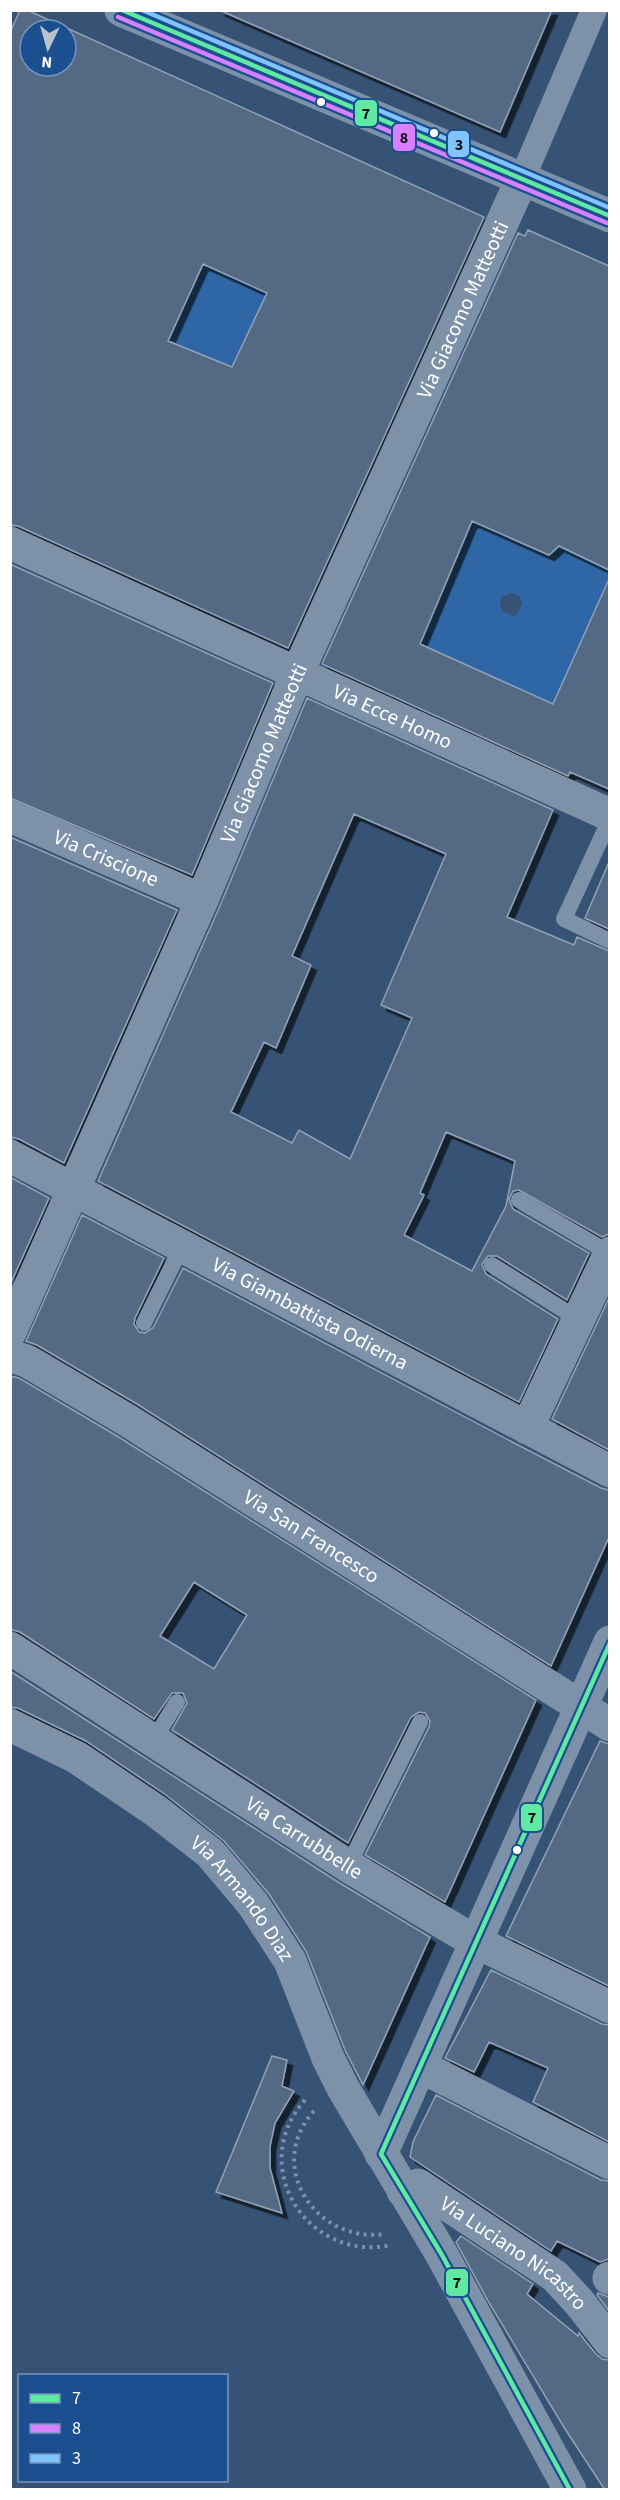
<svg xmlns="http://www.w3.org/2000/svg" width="620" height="2500" viewBox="0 0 620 2500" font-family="'Source Sans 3',sans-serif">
<defs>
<filter id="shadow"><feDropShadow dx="5.5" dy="5.5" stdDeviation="0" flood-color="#0009"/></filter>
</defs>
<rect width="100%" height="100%" fill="#365274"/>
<path fill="#2f66a5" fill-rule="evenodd" d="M 204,261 L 277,294 L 304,328 L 260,308 L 232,367 L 154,335 Z
M 472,521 L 549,555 L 559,546 L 609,570 L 609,579 L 553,704 L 420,644 ZM 512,593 L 519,596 L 522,603 L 517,614 L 514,616 L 503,612 L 500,605 L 501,597 Z"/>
<path fill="#526984" stroke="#92a2b6" stroke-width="1.5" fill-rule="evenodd" filter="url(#shadow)" d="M 20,10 L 27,10 L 484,217 L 288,648 L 18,526 L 10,525 L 10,33 ZM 30,30 L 66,30 L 66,66 L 30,66 ZM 203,264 L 267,293 L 232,367 L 168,341 Z
M 219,10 L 552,10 L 500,132 Z
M 528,230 L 609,266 L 609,570 L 559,546 L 549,555 L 472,521 L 420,644 L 553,704 L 609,579 L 609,789 L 570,772 L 568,776 L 322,664 L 518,233 L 525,236 Z
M 10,564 L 273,683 L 192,875 L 10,798 Z
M 307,698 L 553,810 L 507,917 L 574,945 L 577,937 L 609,951 L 609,1234 L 602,1237 L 519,1190 L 513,1191 L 509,1199 L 513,1209 L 589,1253 L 567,1300 L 497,1256 L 488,1256 L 482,1264 L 486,1274 L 558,1319 L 519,1402 L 98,1181 L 219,908 ZM 354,814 L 446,854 L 381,1005 L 412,1018 L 350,1159 L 299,1130 L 292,1143 L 231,1112 L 264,1042 L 276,1048 L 311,965 L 292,956 ZM 446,1132 L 515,1161 L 506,1206 L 472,1271 L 404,1235 L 424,1195 L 420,1193 Z
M 10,837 L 177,910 L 64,1163 L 19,1139 L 10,1137 Z
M 609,862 L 609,929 L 585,918 Z
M 10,1177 L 49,1198 L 10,1285 Z
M 82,1215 L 164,1258 L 135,1318 L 134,1324 L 139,1332 L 145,1333 L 153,1328 L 183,1268 L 518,1445 L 601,1488 L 609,1490 L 609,1537 L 551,1666 L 137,1404 L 37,1345 L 26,1341 Z
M 609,1298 L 609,1450 L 552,1419 Z
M 10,1376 L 19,1378 L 117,1436 L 536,1700 L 445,1902 L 365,1855 L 429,1727 L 430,1721 L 425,1713 L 419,1712 L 411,1717 L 348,1843 L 172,1730 L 187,1703 L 183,1693 L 172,1693 L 154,1719 L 20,1632 L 10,1629 ZM 194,1582 L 247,1615 L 214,1669 L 160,1636 Z
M 10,1671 L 338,1882 L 430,1937 L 363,2085 L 345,2050 L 306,1951 L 269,1894 L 224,1841 L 166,1795 L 86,1741 L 18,1708 L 10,1707 Z
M 600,1741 L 609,1744 L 609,1986 L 506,1936 Z
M 491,1970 L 602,2024 L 609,2025 L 609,2142 L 533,2102 L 548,2068 L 489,2042 L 474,2072 L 445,2058 Z
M 272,2056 L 287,2060 L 282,2086 L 294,2091 L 275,2123 L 270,2146 L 270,2168 L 282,2213 L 216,2192 Z
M 436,2095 L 601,2180 L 609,2181 L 609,2259 L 600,2262 L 557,2241 L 551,2251 L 410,2157 L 413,2142 Z
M 461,2236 L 533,2284 L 527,2294 L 578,2336 L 579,2333 L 596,2354 L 602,2359 L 609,2360 L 609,2490 L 605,2490 L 565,2429 L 488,2301 L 456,2242 Z
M 598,2293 L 609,2297 L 609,2311 L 597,2295 Z"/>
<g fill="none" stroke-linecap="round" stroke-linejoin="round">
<path stroke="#7d92a8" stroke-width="4" stroke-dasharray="3 4.5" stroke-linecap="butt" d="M 305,2100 C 246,2166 307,2263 392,2245
M 314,2111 C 264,2166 316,2244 385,2234"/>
<path stroke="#7d92a8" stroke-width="16" d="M 610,819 L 564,919 L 610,941
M 519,1200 L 609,1253
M 492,1265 L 578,1319
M 144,1323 L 182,1246
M 153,1741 L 177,1702
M 348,1866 L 420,1722"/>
<path stroke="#7d92a8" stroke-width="26" d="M 522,179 L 594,10"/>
<g stroke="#7d92a8" stroke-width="33">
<path id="s1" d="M 10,543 L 610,815"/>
<path id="s2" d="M 10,816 L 202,900"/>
<path id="s3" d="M 10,1156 L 610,1471"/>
<path id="s4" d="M 10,1332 L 202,900 L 297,674 L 522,179"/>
<path id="s5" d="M 10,1356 L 27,1361 L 127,1420 L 610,1725"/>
<path d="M 527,1428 L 610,1253"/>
<path id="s6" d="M 10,1648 L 348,1866 L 474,1941 L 610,2007"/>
<path id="s7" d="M 10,1725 L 76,1757 L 156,1811 L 210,1853 L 253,1904 L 290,1961 L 328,2058 L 343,2088 L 442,2255 L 570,2490"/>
<path d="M 420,2066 L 610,2163"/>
<path d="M 381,2154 L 610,1642"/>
<path id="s8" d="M 403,2191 L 418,2185 L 555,2276 L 579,2302 L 610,2342"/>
<path d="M 609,2278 L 610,2278"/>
</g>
<path stroke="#7d92a8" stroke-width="33" d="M 121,10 L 610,216"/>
<g stroke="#1b4f8f" stroke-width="9">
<path id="bus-1" d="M 122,10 L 610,216
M 570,2490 L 442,2255 L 381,2154 L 610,1643"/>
</g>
<g stroke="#1b4f8f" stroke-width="9">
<path id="bus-2" d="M 118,17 L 607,223"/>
</g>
<g stroke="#1b4f8f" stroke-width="9">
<path id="bus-3" d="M 142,10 L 610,208"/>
</g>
<use href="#bus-1" stroke="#60e9a3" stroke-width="4.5"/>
<use href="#bus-2" stroke="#d880ff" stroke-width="4.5"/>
<use href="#bus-3" stroke="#80c4ff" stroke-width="4.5"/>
</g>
<g fill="#fff" stroke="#1b4f8f" stroke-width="2">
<circle cx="321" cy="102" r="5"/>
<circle cx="434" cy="133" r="5"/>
<circle cx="517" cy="1850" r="5"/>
</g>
<g text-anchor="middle" stroke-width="4.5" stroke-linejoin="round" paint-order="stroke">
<g font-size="21" fill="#fff" stroke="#1b4f8f">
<text dy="7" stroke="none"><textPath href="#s4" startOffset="1118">Via Giacomo Matteotti</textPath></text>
<text dy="7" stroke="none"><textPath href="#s1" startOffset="420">Via Ecce Homo</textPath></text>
<text dy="7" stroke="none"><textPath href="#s4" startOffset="632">Via Giacomo Matteotti</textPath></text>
<text dy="7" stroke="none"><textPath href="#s2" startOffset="105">Via Criscione</textPath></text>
<text dy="7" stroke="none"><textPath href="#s3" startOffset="339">Via Giambattista Odierna</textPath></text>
<text dy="7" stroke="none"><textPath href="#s5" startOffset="352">Via San Francesco</textPath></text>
<text dy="7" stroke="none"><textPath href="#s6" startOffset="350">Via Carrubbelle</textPath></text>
<text dy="7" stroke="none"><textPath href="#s7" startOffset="294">Via Armando Diaz</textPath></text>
<text dy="7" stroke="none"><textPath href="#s8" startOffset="134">Via Luciano Nicastro</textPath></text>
</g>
</g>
<g stroke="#1b4f8f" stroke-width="2">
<rect x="354" y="99" width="24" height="28" rx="6" fill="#60e9a3"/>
<rect x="392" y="123" width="24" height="29" rx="6" fill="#d880ff"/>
<rect x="447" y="130" width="23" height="28" rx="6" fill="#80c4ff"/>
<rect x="520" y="1803" width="23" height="29" rx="6" fill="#60e9a3"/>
<rect x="445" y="2268" width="24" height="29" rx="6" fill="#60e9a3"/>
</g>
<g font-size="16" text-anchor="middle" font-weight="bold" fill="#111">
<text x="366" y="119">7</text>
<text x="404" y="143">8</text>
<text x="459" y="150">3</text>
<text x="532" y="1823">7</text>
<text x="457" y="2288">7</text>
</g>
<rect width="620" height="2500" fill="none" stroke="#ffffff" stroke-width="24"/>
<rect x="18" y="2374" width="210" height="108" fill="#1b4f8f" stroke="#7695bc" stroke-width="1.5"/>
<rect x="30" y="2394" width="30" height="9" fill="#60e9a3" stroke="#7695bc" stroke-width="1.5"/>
<text x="72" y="2404" font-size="18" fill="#ffffff">7</text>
<rect x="30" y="2424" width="30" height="9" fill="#d880ff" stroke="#7695bc" stroke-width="1.5"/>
<text x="72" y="2434" font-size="18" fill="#ffffff">8</text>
<rect x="30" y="2454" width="30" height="9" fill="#80c4ff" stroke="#7695bc" stroke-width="1.5"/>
<text x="72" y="2464" font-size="18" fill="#ffffff">3</text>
<g transform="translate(48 48) rotate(185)"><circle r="28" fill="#1b4f8f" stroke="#7695bc" stroke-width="1.5"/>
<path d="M0-4.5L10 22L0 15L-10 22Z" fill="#b9c2ce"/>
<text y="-9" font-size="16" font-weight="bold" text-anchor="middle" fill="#ffffff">N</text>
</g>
</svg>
